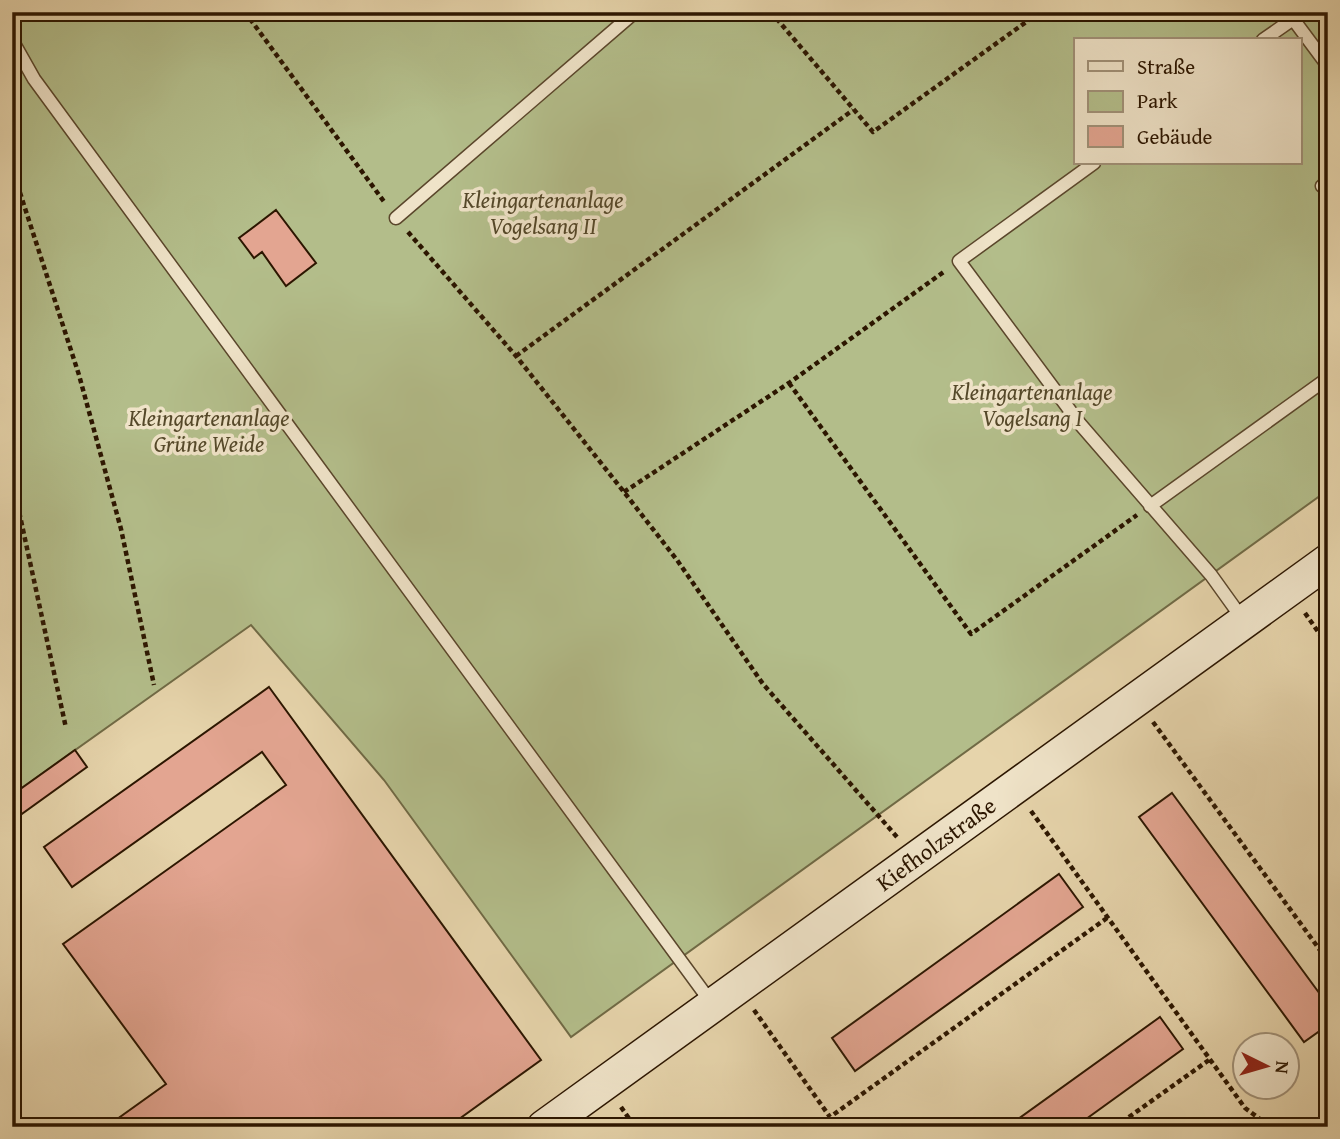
<svg xmlns="http://www.w3.org/2000/svg" width="1340" height="1139" viewBox="0 0 1340 1139" font-family="'Gentium Book Plus',serif">
<rect width="100%" height="100%" fill="#e6d4ab"/>
<filter id="stains"><feTurbulence type="fractalNoise" baseFrequency=".00286" numOctaves="4"/><feColorMatrix values="0 0 0 0 .2 0 0 0 0 .09 0 0 0 0 .02 0 0 0 .5 -.17"/></filter>
<radialGradient id="worn" r=".72"><stop offset=".6" stop-color="#630" stop-opacity="0"/><stop offset="1" stop-color="#630" stop-opacity=".3"/></radialGradient>
<path fill="#b3bd8a" stroke="#706a45" stroke-width="2" fill-rule="evenodd" d="M 12,12 L 1328,12 L 1328,490 L 571,1037 L 384,780 L 251,625 L 12,795 ZM 1076,40 L 1300,40 L 1300,163 L 1076,163 Z"/>
<path fill="#e3a591" stroke="#2c1600" stroke-width="2" d="M 276,210 L 316,263 L 286,286 L 262,252 L 254,258 L 239,238 Z
M 269,687 L 541,1060 L 448,1127 L 106,1127 L 166,1084 L 63,944 L 286,785 L 262,752 L 72,887 L 44,847 Z
M 75,750 L 87,767 L 12,821 L 12,795 Z
M 1172,793 L 1328,1005 L 1328,1025 L 1304,1042 L 1139,817 Z
M 1059,874 L 1083,907 L 855,1071 L 832,1038 Z
M 1160,1017 L 1183,1049 L 1075,1127 L 1007,1127 Z"/>
<g fill="none" stroke-linecap="round" stroke-linejoin="round">
<g stroke="#5a462b" stroke-width="15">
<path id="lane" d="M 12,40 L 34,79 L 713,1005
M 1263,40 L 1293,19 L 1328,66
M 1094,163 L 959,261 L 1080,424 L 1211,575 L 1244,621
M 1322,186 L 1328,182
M 396,218 L 635,12
M 1150,506 L 1328,378"/>
</g>
<g stroke="#2c1600" stroke-width="36">
<path id="secondary" d="M 544,1127 L 1328,561"/>
</g>
<path stroke="#2c1600" stroke-width="4.5" stroke-dasharray="5 3.5" stroke-linecap="butt" d="M 245,12 L 385,203
M 771,12 L 873,132 L 1040,12
M 12,168 L 79,375 L 121,529 L 154,685
M 408,232 L 516,356 L 624,492 L 677,560 L 763,684 L 897,837
M 516,356 L 853,110
M 789,383 L 971,634 L 1137,515
M 12,479 L 66,728
M 624,492 L 789,383 L 945,271
M 1305,613 L 1328,646
M 1153,722 L 1328,961
M 1031,811 L 1245,1108 L 1264,1122 L 1276,1127
M 754,1010 L 830,1117 L 1107,918
M 621,1107 L 635,1127
M 1115,1127 L 1209,1060"/>
<use href="#lane" stroke="#efe3c8" stroke-width="12"/>
<use href="#secondary" stroke="#efe3c8" stroke-width="33"/>
</g>
<g text-anchor="middle" stroke-width="7" stroke-linejoin="round" paint-order="stroke">
<g font-size="23" font-style="italic" fill="#544829" stroke="#efe3c8">
<text x="543" y="208">Kleingartenanlage<tspan x="543" dy="26">Vogelsang II</tspan></text>
<text x="1032" y="400">Kleingartenanlage<tspan x="1032" dy="26">Vogelsang I</tspan></text>
<text x="209" y="426">Kleingartenanlage<tspan x="209" dy="26">Grüne Weide</tspan></text>
</g>
<g font-size="23" fill="#2c1600" stroke="#efe3c8">
<text transform="translate(936 844) rotate(-36)" y="8">Kiefholzstraße</text>
</g>
</g>
<rect width="1340" height="1139" fill="none" stroke="#e6d4ab" stroke-width="42"/>
<rect x="14" y="14" width="1312" height="1111" fill="none" stroke="#2c1600" stroke-width="3.5"/>
<rect x="21" y="21" width="1298" height="1097" fill="none" stroke="#2c1600" stroke-width="2"/>
<rect x="1074" y="38" width="228" height="126" fill="#efe3c8" stroke="#a19178" stroke-width="2"/>
<rect x="1088" y="61" width="35" height="10" fill="#efe3c8" stroke="#a19178" stroke-width="2"/>
<text x="1137" y="74" font-size="21" fill="#2c1600">Straße</text>
<rect x="1088" y="91" width="35" height="21" fill="#b3bd8a" stroke="#a19178" stroke-width="2"/>
<text x="1137" y="108" font-size="21" fill="#2c1600">Park</text>
<rect x="1088" y="126" width="35" height="21" fill="#e3a591" stroke="#a19178" stroke-width="2"/>
<text x="1137" y="144" font-size="21" fill="#2c1600">Gebäude</text>
<g transform="translate(1266 1066) rotate(95)"><circle r="33" fill="#efe3c8" stroke="#a19178" stroke-width="2"/>
<path d="M0-5L12 26L0 18L-12 26Z" fill="#8f2418"/>
<text y="-10" font-size="19" font-weight="bold" text-anchor="middle" fill="#2c1600">N</text>
</g>
<rect width="100%" height="100%" filter="url(#stains)"/>
<rect width="100%" height="100%" fill="url(#worn)"/>
</svg>
